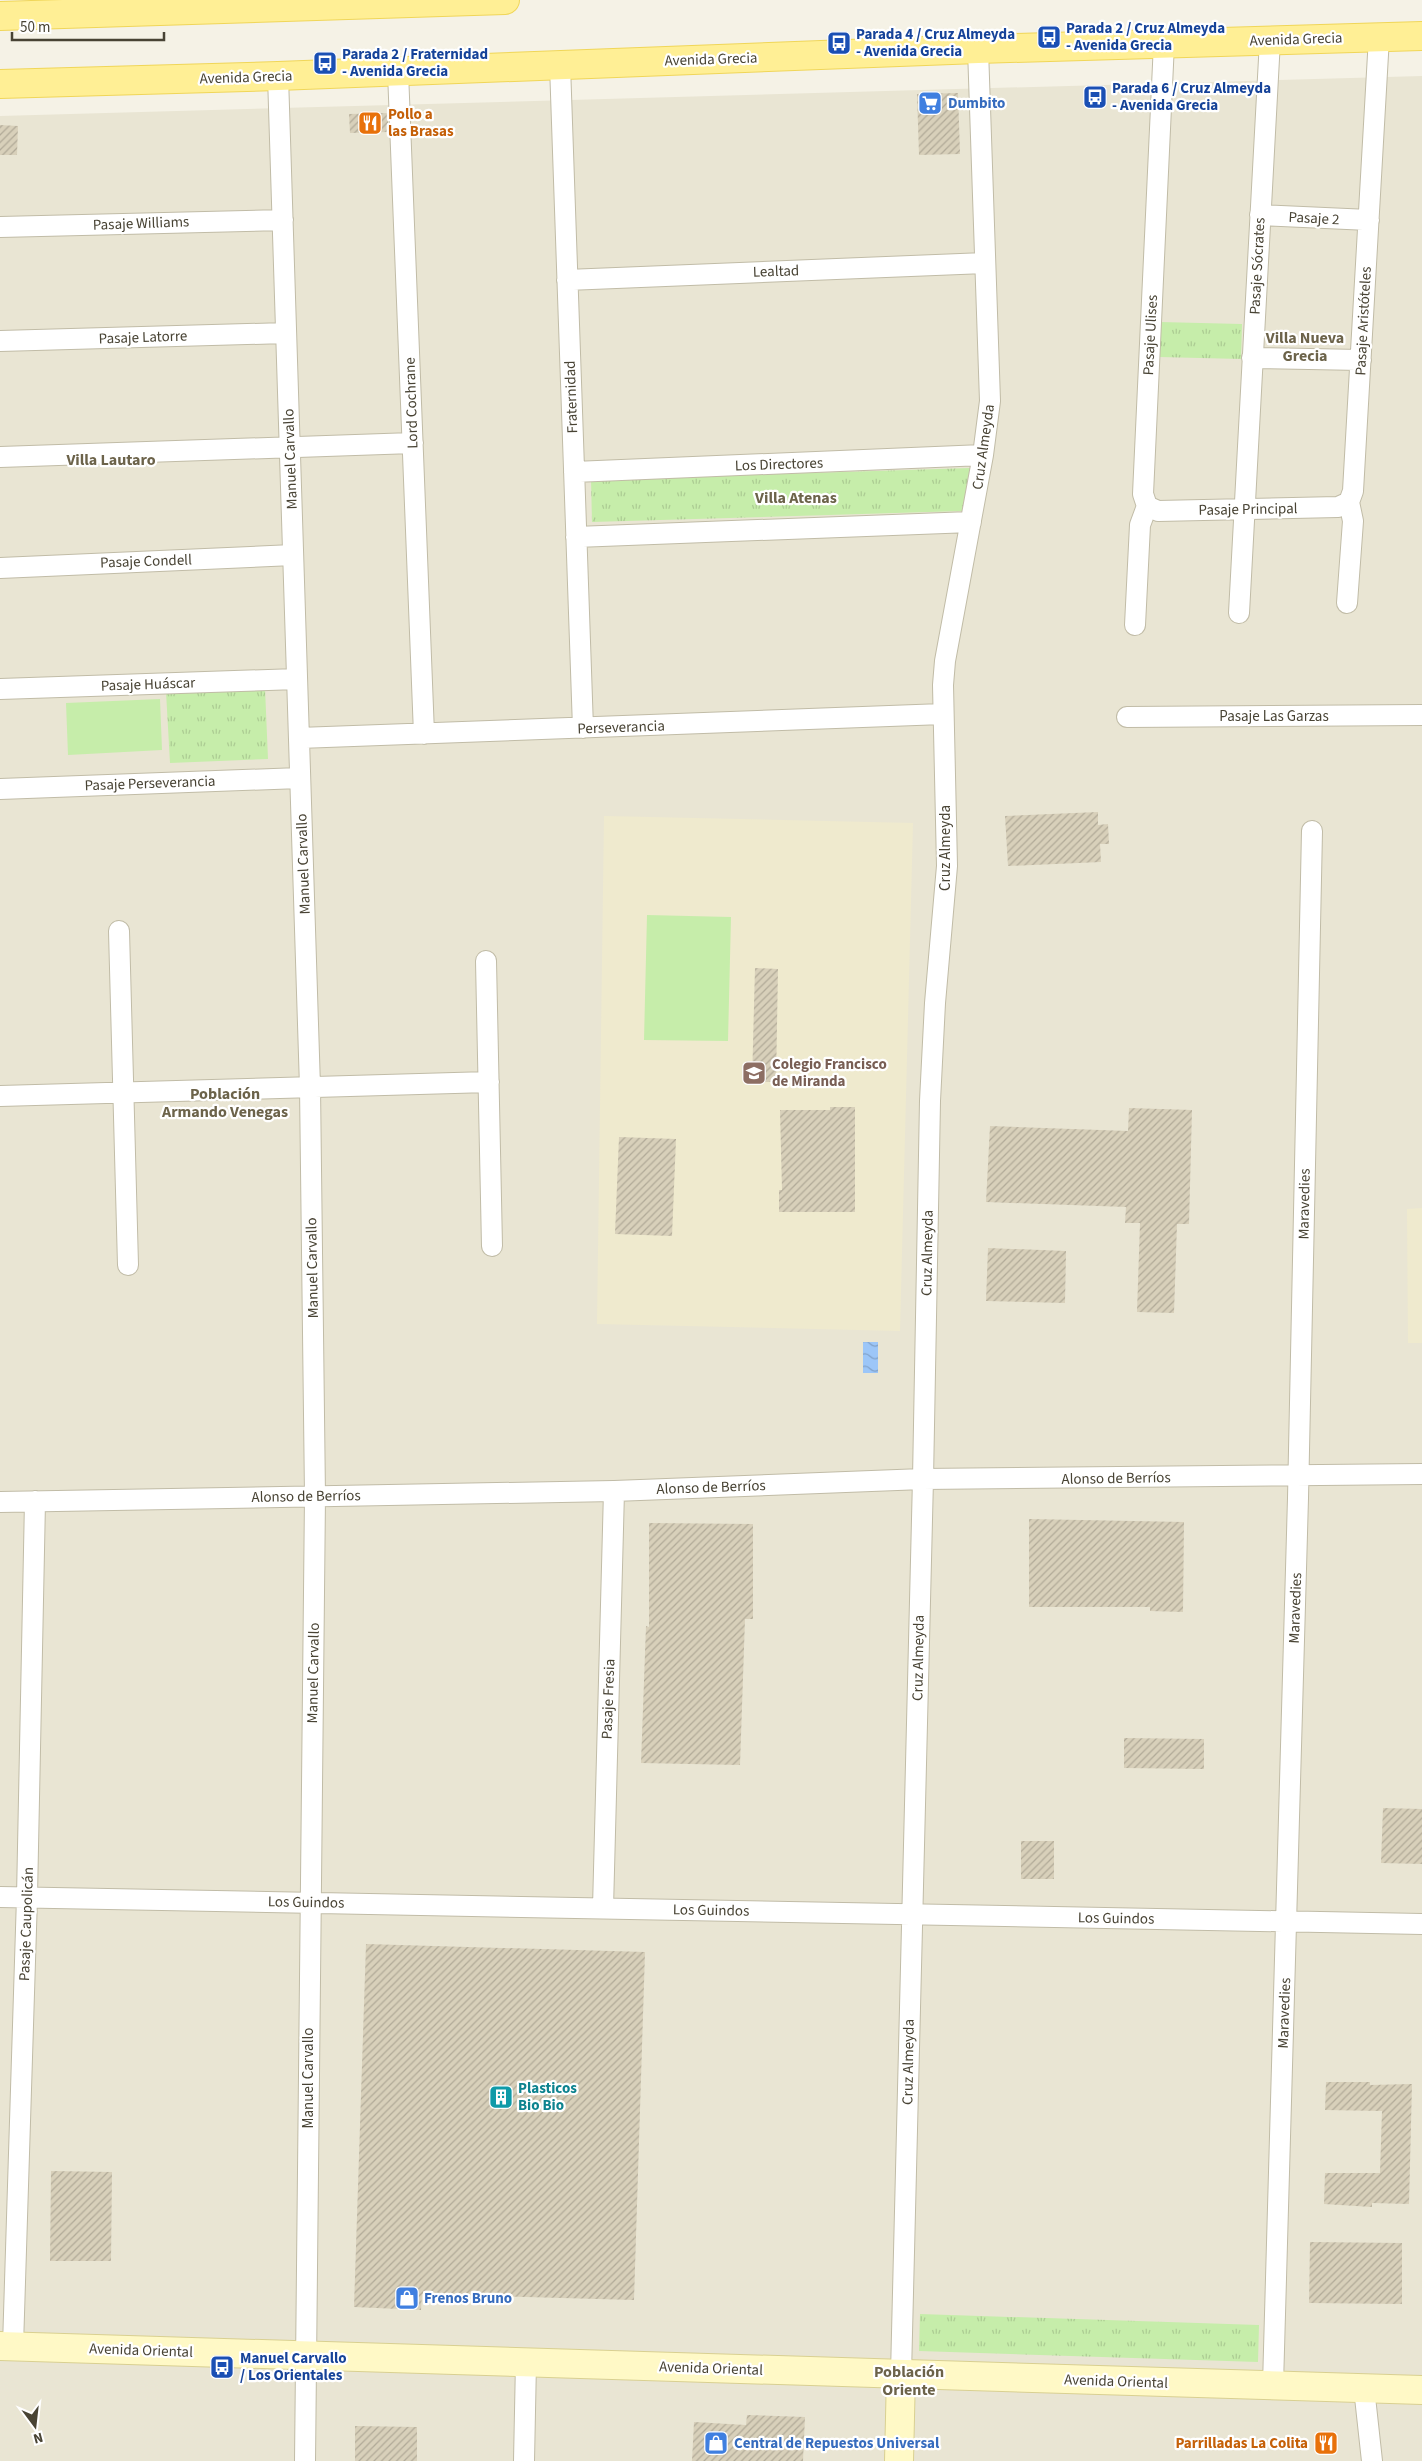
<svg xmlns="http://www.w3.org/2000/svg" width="1422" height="2461" viewBox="0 0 1422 2461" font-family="'Source Sans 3',sans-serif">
<defs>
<pattern id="grass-tufts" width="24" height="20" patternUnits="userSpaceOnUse" patternTransform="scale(1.25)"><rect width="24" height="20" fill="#c6edaa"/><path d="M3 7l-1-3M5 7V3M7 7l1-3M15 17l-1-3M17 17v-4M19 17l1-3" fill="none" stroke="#accc93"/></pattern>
<pattern id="water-waves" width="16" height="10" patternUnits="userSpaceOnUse" patternTransform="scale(1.25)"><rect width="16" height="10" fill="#9cc6f8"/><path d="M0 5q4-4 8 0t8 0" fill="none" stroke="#81a2ca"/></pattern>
<pattern id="building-hatch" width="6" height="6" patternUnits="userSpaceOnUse" patternTransform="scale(1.25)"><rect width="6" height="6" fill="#d8d0ba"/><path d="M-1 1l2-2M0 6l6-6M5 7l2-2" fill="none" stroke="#b1aa98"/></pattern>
</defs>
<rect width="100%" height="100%" fill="#f5f2e6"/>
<path fill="#e9e5d3" d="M 1422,76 L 1422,2461 L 0,2461 L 0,116 Z"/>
<path fill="#efeace" d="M 604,816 L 913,823 L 900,1331 L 597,1324 Z
M 1422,1208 L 1422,1343 L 1408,1343 L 1407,1209 Z"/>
<path fill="url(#grass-tufts)" d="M 1160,322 L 1242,324 L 1241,359 L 1159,357 Z
M 970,468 L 962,511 L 592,522 L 591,480 Z
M 265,688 L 268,759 L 170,763 L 166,692 Z
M 920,2314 L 1259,2325 L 1258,2362 L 919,2351 Z"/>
<path fill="#c6edaa" d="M 160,699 L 162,750 L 68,755 L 66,703 Z
M 647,915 L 731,917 L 728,1041 L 644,1040 Z"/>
<path fill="url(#water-waves)" d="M 863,1342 L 878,1342 L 878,1373 L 863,1373 Z"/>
<path fill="url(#building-hatch)" d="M 958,93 L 960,154 L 919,155 L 917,94 Z
M 388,113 L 388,132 L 350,133 L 349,114 Z
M 0,125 L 18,126 L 17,155 L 0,155 Z
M 1098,812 L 1098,825 L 1108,824 L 1109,844 L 1100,844 L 1101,862 L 1008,866 L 1005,816 Z
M 755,968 L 778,969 L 776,1082 L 752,1082 Z
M 830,1107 L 855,1107 L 855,1212 L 779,1212 L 779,1190 L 782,1190 L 780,1110 L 830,1110 Z
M 1129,1108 L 1192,1110 L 1189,1224 L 1177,1224 L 1174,1313 L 1137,1312 L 1140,1223 L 1125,1223 L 1126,1207 L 986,1202 L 990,1126 L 1128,1131 Z
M 619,1137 L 676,1139 L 672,1236 L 615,1234 Z
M 988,1248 L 1066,1251 L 1065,1303 L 986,1301 Z
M 1029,1519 L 1184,1522 L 1183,1612 L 1150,1611 L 1150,1607 L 1029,1607 Z
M 649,1523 L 753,1524 L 753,1619 L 745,1619 L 740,1765 L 641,1763 L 646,1626 L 649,1627 Z
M 1124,1738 L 1204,1739 L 1204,1769 L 1124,1768 Z
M 1383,1808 L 1422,1809 L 1422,1864 L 1381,1863 Z
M 1021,1841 L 1054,1841 L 1054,1879 L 1021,1879 Z
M 366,1944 L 645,1952 L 634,2300 L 422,2294 L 421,2310 L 354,2307 Z
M 1326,2082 L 1370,2082 L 1370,2085 L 1412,2084 L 1409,2204 L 1372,2203 L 1372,2207 L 1324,2204 L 1325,2173 L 1380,2173 L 1382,2111 L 1325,2110 Z
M 51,2171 L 112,2172 L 111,2261 L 50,2261 Z
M 1310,2242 L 1402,2243 L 1402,2304 L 1309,2303 Z
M 747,2415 L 805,2417 L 803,2461 L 692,2461 L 694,2422 L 746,2425 Z
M 355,2426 L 417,2427 L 417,2461 L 355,2461 Z"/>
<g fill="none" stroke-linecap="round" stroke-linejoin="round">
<g stroke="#c1bca7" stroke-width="22">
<path id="street" d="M 560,65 L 583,728
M 398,72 L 424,734
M 278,76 L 310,1087 L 315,1496 L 305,2461
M 1260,215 L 1369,220
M 0,227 L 283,220
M 567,280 L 985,263
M 0,341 L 286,333
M 1252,358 L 1361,360
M 0,457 L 413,443
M 574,472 L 983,455
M 1147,506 L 1143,494 L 1164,43
M 1147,506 L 1158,511 L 1338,507 L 1349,502
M 576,537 L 971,522
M 0,568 L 293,555
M 1347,603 L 1353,521 L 1349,502 L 1353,491 L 1379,37
M 1239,613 L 1270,40
M 1135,625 L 1140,525 L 1147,506
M 0,689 L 297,679
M 1127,717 L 1422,715
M 299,738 L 943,714
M 0,789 L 300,778
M 119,931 L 128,1265
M 486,961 L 492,1246
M 0,1096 L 489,1082
M 0,1502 L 614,1491 L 923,1479 L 1422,1474
M 0,1897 L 1422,1924
M 603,1908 L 614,1491
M 13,2346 L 27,1897 L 35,1501
M 901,2374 L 923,1479 L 930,1101 L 935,1003 L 947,866 L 943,685 L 945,661 L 983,455 L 990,401 L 978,49
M 1273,2385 L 1298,1498 L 1312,831
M 1364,2388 L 1372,2461
M 524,2461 L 526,2362"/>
</g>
<g stroke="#d9d091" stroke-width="30">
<path id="secondary" d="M 0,2346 L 1422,2390
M 899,2461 L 901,2374"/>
</g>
<g stroke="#f0d659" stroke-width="30">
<path id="primary" d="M 0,16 L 505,0
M 0,84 L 278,76 L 978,49 L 1422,36"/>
</g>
<use href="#street" stroke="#fff" stroke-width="20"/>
<use href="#secondary" stroke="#fff9c6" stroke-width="28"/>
<use href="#primary" stroke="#ffef95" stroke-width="28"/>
</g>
<defs>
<g id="bus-square" transform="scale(1.25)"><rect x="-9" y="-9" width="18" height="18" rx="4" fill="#1a4fb4" stroke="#fff"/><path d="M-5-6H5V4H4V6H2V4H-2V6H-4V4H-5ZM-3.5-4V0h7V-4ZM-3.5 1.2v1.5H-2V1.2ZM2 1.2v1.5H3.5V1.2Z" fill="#fff"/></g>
<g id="supermarket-square" transform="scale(1.25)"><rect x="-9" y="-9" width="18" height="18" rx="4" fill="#3f7fe0" stroke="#fff"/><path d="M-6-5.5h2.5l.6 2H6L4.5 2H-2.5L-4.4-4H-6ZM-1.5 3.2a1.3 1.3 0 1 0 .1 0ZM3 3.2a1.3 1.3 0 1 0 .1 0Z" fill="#fff"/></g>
<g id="restaurant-square" transform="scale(1.25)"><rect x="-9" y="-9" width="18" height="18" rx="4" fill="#e8710a" stroke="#fff"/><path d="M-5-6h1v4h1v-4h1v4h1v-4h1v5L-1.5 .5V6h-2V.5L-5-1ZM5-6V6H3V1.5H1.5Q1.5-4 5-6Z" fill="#fff"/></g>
<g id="school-square" transform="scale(1.25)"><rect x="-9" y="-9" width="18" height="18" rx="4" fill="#8d6e63" stroke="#fff"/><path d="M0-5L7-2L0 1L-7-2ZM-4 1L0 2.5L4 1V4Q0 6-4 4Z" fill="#fff"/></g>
<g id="building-square" transform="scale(1.25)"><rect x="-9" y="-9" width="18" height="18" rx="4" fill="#0f9aa8" stroke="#fff"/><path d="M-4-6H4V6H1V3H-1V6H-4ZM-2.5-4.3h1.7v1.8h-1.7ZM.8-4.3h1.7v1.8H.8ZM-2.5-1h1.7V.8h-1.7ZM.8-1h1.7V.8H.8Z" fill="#fff"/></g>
<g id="shop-square" transform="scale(1.25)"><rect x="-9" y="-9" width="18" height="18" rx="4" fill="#3f7fe0" stroke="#fff"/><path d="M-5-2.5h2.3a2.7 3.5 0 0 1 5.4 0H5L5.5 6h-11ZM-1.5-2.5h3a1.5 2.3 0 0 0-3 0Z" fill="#fff"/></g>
</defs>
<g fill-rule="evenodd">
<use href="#bus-square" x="1049" y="37"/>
<use href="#bus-square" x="839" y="43"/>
<use href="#bus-square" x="325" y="63"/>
<use href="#bus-square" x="1095" y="97"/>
<use href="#supermarket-square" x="930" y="103"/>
<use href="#restaurant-square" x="370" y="123"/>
<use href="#school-square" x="754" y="1073"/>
<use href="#building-square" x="501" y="2097"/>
<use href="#shop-square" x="407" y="2298"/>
<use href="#bus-square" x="222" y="2367"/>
<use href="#shop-square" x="716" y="2443"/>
<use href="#restaurant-square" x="1326" y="2443"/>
</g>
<g text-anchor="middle" stroke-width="4.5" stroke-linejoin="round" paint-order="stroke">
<g font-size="15" font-weight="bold" fill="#164399" stroke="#fff" text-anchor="start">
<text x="1066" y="33">Parada 2 / Cruz Almeyda<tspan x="1066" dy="17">- Avenida Grecia</tspan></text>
<text x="856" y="39">Parada 4 / Cruz Almeyda<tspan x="856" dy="17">- Avenida Grecia</tspan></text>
<text x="342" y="59">Parada 2 / Fraternidad<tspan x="342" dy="17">- Avenida Grecia</tspan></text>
<text x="1112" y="93">Parada 6 / Cruz Almeyda<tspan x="1112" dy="17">- Avenida Grecia</tspan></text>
<text x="240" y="2363">Manuel Carvallo<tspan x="240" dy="17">/ Los Orientales</tspan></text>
</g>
<g font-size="15" fill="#484334" stroke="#fff">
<text transform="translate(1296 39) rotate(-2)" y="5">Avenida Grecia</text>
<text transform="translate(711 59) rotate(-2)" y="5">Avenida Grecia</text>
<text transform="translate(246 77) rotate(-2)" y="5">Avenida Grecia</text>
<text transform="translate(1314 218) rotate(3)" y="5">Pasaje 2</text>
<text transform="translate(141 223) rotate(-2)" y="5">Pasaje Williams</text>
<text transform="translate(1257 266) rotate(-87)" y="5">Pasaje Sócrates</text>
<text transform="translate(776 271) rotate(-2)" y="5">Lealtad</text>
<text transform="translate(1363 321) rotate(-87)" y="5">Pasaje Aristóteles</text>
<text transform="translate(1150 335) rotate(-87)" y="5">Pasaje Ulises</text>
<text transform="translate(143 337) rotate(-2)" y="5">Pasaje Latorre</text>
<text transform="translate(571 397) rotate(-92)" y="5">Fraternidad</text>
<text transform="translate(411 403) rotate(-92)" y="5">Lord Cochrane</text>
<text transform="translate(983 447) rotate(-82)" y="5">Cruz Almeyda</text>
<text transform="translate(290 459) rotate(-92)" y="5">Manuel Carvallo</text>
<text transform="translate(779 464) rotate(-2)" y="5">Los Directores</text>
<text transform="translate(1248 509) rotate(-1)" y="5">Pasaje Principal</text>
<text transform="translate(146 561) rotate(-2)" y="5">Pasaje Condell</text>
<text transform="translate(148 684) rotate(-2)" y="5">Pasaje Huáscar</text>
<text x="1274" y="721">Pasaje Las Garzas</text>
<text transform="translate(621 727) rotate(-2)" y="5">Perseverancia</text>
<text transform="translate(150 783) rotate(-2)" y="5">Pasaje Perseverancia</text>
<text transform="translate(945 848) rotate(-90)" y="5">Cruz Almeyda</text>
<text transform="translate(303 864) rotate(-92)" y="5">Manuel Carvallo</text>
<text transform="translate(1304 1204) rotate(-89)" y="5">Maravedies</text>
<text transform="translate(927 1253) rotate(-89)" y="5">Cruz Almeyda</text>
<text transform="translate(312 1268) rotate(-91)" y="5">Manuel Carvallo</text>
<text transform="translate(1116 1478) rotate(-1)" y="5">Alonso de Berríos</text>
<text transform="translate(711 1487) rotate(-2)" y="5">Alonso de Berríos</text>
<text transform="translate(306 1496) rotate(-1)" y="5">Alonso de Berríos</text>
<text transform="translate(1295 1608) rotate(-88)" y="5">Maravedies</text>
<text transform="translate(918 1658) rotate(-89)" y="5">Cruz Almeyda</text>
<text transform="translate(313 1673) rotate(-89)" y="5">Manuel Carvallo</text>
<text transform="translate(608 1699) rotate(-88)" y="5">Pasaje Fresia</text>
<text transform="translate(306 1902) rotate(1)" y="5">Los Guindos</text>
<text transform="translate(711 1910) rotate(1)" y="5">Los Guindos</text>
<text transform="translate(1116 1918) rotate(1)" y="5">Los Guindos</text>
<text transform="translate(26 1924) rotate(-88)" y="5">Pasaje Caupolicán</text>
<text transform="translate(1284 2013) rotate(-88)" y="5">Maravedies</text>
<text transform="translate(908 2062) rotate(-89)" y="5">Cruz Almeyda</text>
<text transform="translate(308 2078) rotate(-90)" y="5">Manuel Carvallo</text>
<text transform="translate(141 2350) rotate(2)" y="5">Avenida Oriental</text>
<text transform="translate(711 2368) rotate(2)" y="5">Avenida Oriental</text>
<text transform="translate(1116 2381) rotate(2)" y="5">Avenida Oriental</text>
</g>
<g font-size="15" font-weight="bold" fill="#366cbe" stroke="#fff" text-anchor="start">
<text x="948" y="108">Dumbito</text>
<text x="424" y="2303">Frenos Bruno</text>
<text x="734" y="2448">Central de Repuestos Universal</text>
</g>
<g font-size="15" font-weight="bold" fill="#c56008" stroke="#fff" text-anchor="start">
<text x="388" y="119">Pollo a<tspan x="388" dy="17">las Brasas</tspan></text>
<text x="1308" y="2448" text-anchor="end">Parrilladas La Colita</text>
</g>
<g font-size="15" font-weight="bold" fill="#785e54" stroke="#fff" text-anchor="start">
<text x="772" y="1069">Colegio Francisco<tspan x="772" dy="17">de Miranda</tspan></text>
</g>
<g font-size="15" font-weight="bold" fill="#0d838f" stroke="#fff" text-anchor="start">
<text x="518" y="2093">Plasticos<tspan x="518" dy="17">Bio Bio</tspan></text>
</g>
<g font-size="16" font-weight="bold" fill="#6c634a" stroke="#fff">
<text x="1305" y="343">Villa Nueva<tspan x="1305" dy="18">Grecia</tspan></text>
<text x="111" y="465">Villa Lautaro</text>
<text x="796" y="503">Villa Atenas</text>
<text x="225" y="1099">Población<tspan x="225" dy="18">Armando Venegas</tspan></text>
<text x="909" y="2377">Población<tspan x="909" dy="18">Oriente</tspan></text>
</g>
</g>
<g transform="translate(35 2426) rotate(165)" stroke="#ffffff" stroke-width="4" paint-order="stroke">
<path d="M0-4L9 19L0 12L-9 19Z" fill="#484334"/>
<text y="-8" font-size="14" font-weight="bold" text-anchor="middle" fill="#484334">N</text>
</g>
<path d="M12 32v8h152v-8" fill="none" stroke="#484334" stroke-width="2.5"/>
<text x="20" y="32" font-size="15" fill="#484334" stroke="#ffffff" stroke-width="4" paint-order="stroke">50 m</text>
</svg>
